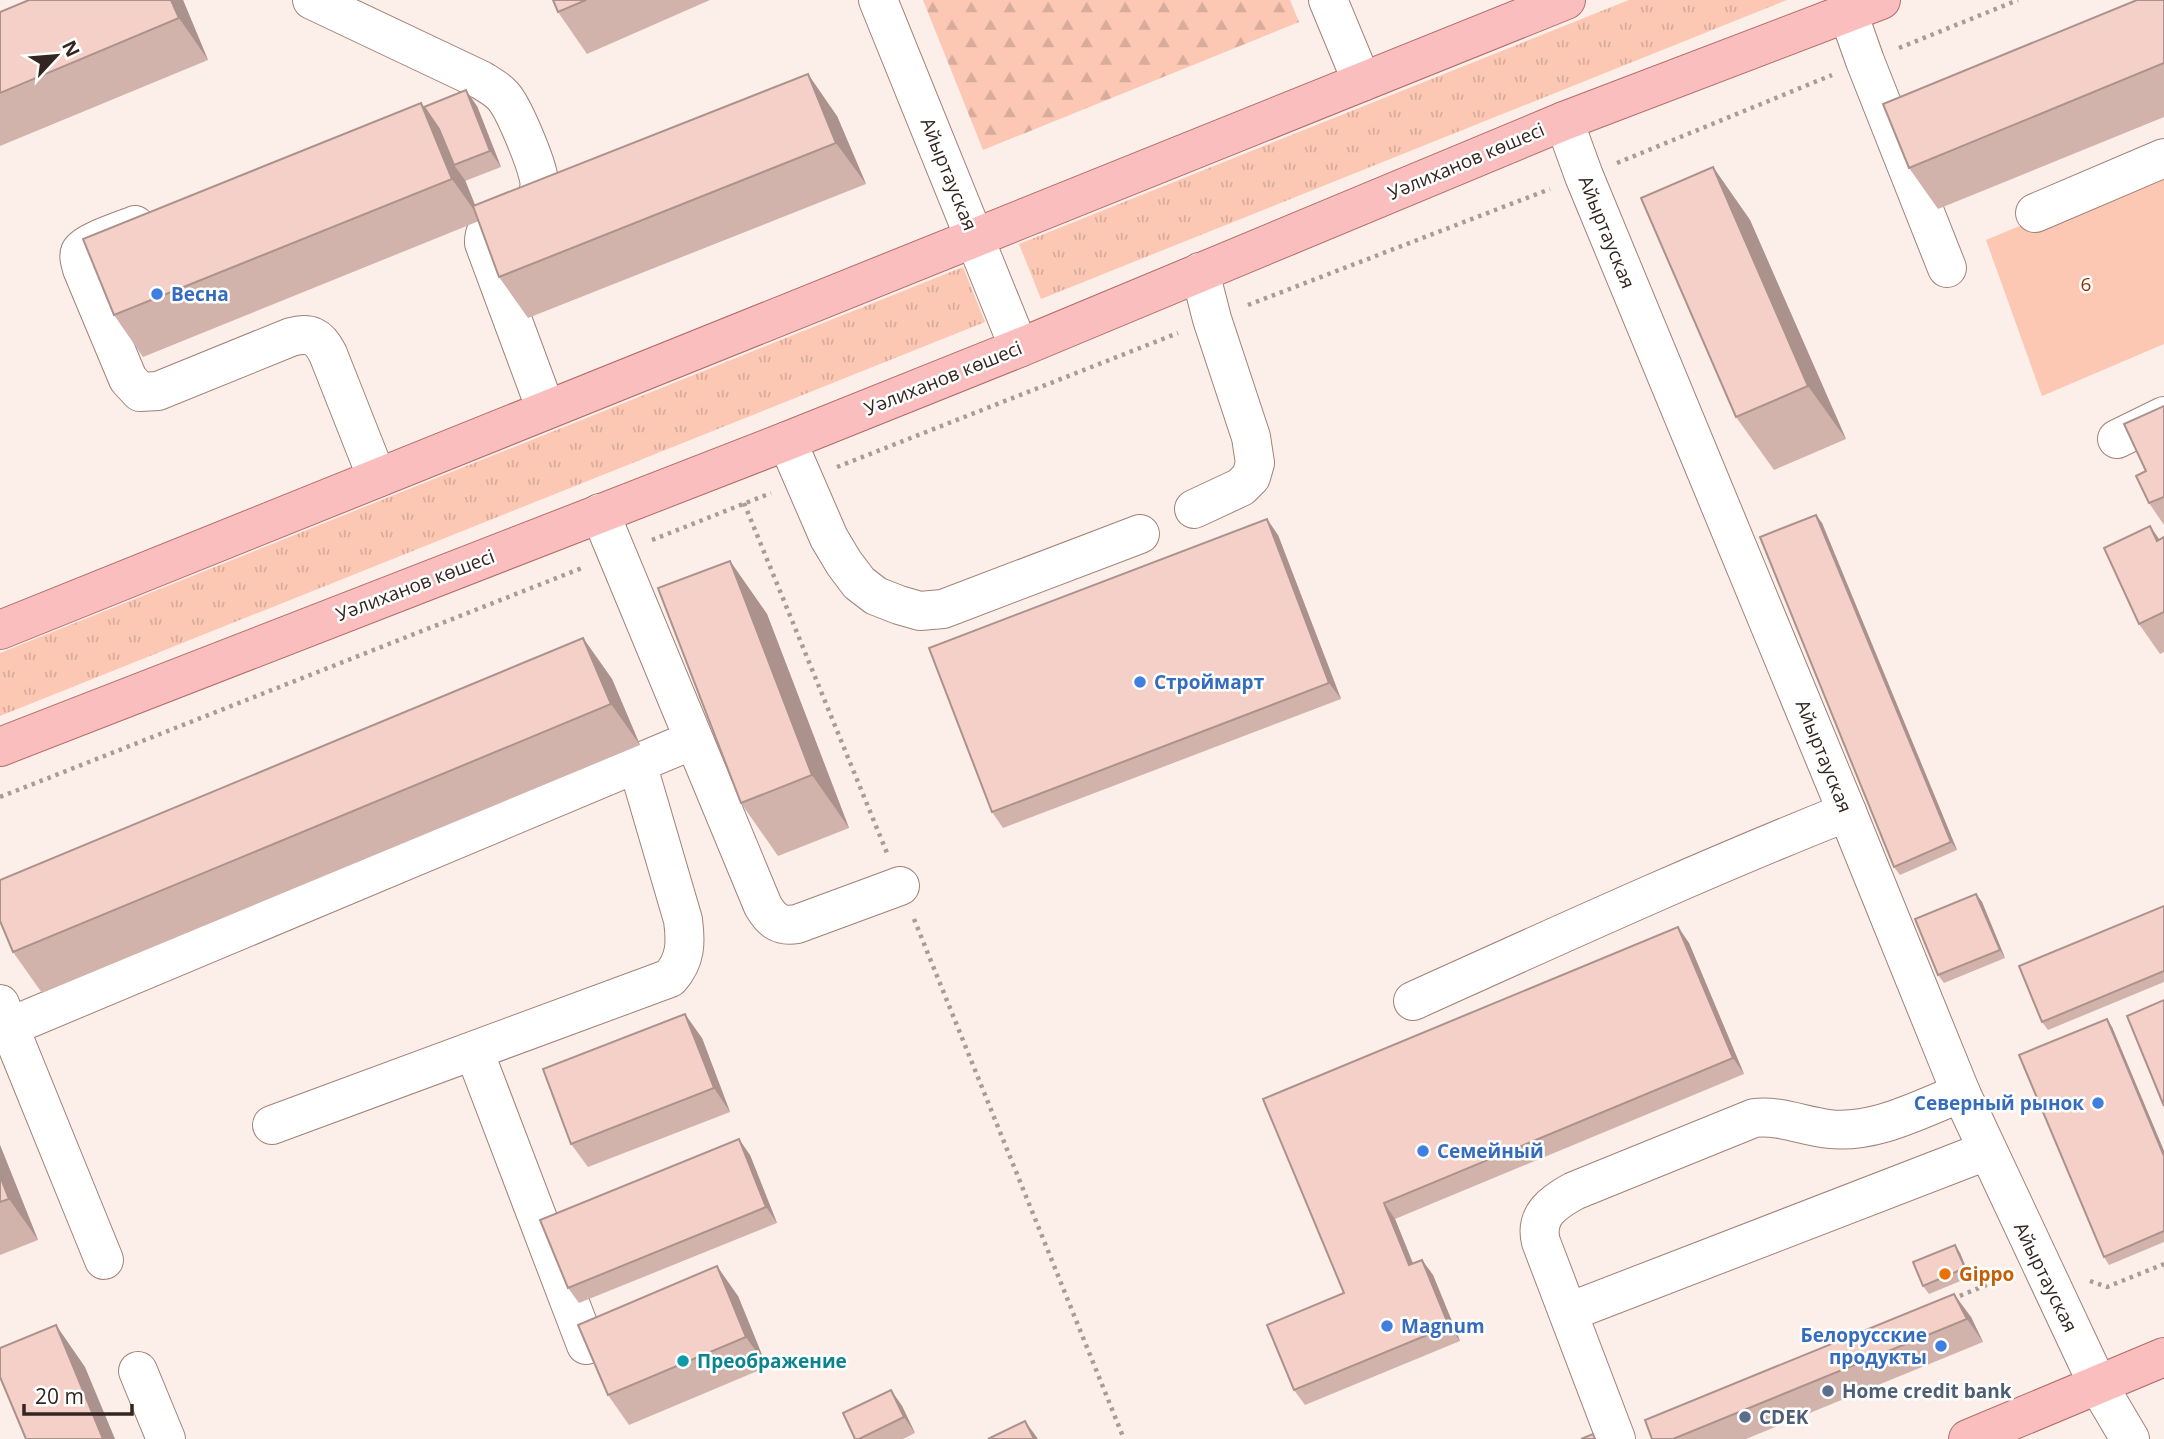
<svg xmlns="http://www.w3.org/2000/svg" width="2164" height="1439" font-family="'Open Sans',sans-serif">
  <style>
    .grass { fill: url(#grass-tufts) }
    .forest { fill: url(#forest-firs) }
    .park { fill: #fcc7b3 }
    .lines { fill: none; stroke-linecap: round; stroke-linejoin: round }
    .minor-casing { stroke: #a18276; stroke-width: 40 }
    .major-casing { stroke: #b26c6a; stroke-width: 40 }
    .path { stroke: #a99b96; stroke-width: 4.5; stroke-dasharray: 3.5 5; stroke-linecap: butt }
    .minor { stroke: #fff; stroke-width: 38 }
    .major { stroke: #fabebe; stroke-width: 38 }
    .wall { fill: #d2b3ac }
    .shaded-wall { fill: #ab928c }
    .building { fill: #f4d0c8; stroke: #ab928c; stroke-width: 2 }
    .shop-dot { fill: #3f7fe0; stroke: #fff; stroke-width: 2.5 }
    .food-dot { fill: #e8710a; stroke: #fff; stroke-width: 2.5 }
    .culture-dot { fill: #0f9aa8; stroke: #fff; stroke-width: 2.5 }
    .service-dot { fill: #5c6f8a; stroke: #fff; stroke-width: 2.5 }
    .labels { text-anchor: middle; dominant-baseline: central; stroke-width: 5; stroke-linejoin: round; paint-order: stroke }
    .street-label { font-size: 19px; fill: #332621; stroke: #fff }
    .park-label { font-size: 19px; fill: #8e3401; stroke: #fff }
    .shop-label { font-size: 19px; font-weight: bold; fill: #366cbe; stroke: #fff; text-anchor: start }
    .food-label { font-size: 19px; font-weight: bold; fill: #c56008; stroke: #fff; text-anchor: start }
    .culture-label { font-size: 19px; font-weight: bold; fill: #0d838f; stroke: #fff; text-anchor: start }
    .service-label { font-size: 19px; font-weight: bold; fill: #4e5e75; stroke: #fff; text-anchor: start }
  </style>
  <defs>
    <pattern id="grass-tufts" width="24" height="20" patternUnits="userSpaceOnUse" patternTransform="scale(1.75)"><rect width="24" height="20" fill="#fcc7b3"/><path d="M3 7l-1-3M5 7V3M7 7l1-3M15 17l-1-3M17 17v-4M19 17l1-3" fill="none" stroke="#d8ab9a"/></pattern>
    <pattern id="forest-firs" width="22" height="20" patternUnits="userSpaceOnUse" patternTransform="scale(1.75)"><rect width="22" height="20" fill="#fcc7b3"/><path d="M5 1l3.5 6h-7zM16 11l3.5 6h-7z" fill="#d8ab9a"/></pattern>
  </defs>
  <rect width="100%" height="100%" fill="#fceee9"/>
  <!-- grass -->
  <g class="grass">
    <path d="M1629,0h158l-746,299 -22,-55z"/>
    <path d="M963,267l22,55 -985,394v-63z"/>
  </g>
  <!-- forest -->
  <path class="forest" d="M923,0h367l9,22 -316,128z"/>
  <!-- park -->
  <path class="park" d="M2164,166v178l-122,52 -56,-156z"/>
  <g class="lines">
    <!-- minor casing -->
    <g class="minor-casing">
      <g id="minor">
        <path d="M312,0l169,80c8,5 16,9 22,16 11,12 31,62 35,79 2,6 2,14 -1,21 -11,23 -54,16 -53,47l62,167"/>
        <path d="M878,0l141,348"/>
        <path d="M1328,0l34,82"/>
        <path d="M1848,13l17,48 82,207"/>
        <path d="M1564,121l20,55 263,636 114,281 137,292 32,54"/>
        <path d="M2035,213l129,-55"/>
        <path d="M135,225c-11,5 -51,17 -55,27 -2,5 1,12 2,17l46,110 12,13 18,-1 133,-54c19,-5 28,-1 37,17l49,124"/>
        <path d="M2117,439l47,-23"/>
        <path d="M787,441l42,97 15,25 15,20 17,13 23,9 21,6 23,-2 197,-75"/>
        <path d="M1194,509l47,-22 10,-10 4,-14 -4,-26 -39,-118 -12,-47"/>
        <path d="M600,513l163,393c9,15 17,21 34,18l103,-38"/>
        <path d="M1413,1001c144,-65 288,-131 434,-189"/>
        <path d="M0,1004l104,256"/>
        <path d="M9,1027l684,-287"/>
        <path d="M474,1051l112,294"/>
        <path d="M272,1125l398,-147c16,-18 16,-36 13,-58l-46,-157"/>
        <path d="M1569,1312l417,-161"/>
        <path d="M138,1371l28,68"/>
        <path d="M1616,1439l-75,-197c-7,-27 13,-40 33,-51l180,-73c26,-3 49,8 75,11 46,5 91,-20 132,-36"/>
      </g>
    </g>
    <!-- major casing -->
    <g class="major-casing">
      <g id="major">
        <path d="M0,630l1566,-630"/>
        <path d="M0,747l787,-306 232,-93 545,-227 317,-121"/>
        <path d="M1968,1439l196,-82"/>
      </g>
    </g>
    <!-- path -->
    <g class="path">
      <path d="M1899,48l119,-48"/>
      <path d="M1617,163l215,-88"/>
      <path d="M1248,305l302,-116"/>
      <path d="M837,467l341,-134"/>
      <path d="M744,503l143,350"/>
      <path d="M652,540l119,-47"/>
      <path d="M0,797l582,-229"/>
      <path d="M914,919l210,520"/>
      <path d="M2090,1281l17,6 57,-23"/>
      <path d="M1952,1299l54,-22"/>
    </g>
    <!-- minor -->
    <use href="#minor" class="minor"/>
    <!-- major -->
    <use href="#major" class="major"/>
  </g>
  <!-- wall -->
  <g class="wall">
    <path d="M183,0l25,60 -208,86v-134z"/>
    <path d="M553,0h157l-123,54 -29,-42z"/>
    <path d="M2164,0v117l-226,92 -29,-41z"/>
    <path d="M477,106l24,61 -36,14v-1l10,25 362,-89 29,68 -338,134 -29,-41 -20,-56 -336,136 -29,-42 310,-208z"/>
    <path d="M1713,167l37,53 96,219 -72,31 -38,-53z"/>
    <path d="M2164,406v119l-15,-22 -3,-32z"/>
    <path d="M1816,515l6,8 135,327 -57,25 -6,-8z"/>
    <path d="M1278,535l63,164 -338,129 -11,-16z"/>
    <path d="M2164,537v115l-4,2 -21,-30 21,-85z"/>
    <path d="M730,561l37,53 82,214 -71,28 -37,-53z"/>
    <path d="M583,638l29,41 28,66 -598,248 -29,-41z"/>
    <path d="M1976,894l6,8 23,56 -61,25 -6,-8z"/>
    <path d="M2164,906v76l-116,48 -6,-8z"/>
    <path d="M1678,927l11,16 55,131 -349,145 18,44 9,-3 11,15 27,66 -155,64 -11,-15 50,-97 -81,-194z"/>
    <path d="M2112,1027l52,124v91l-55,23 -5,-8z"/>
    <path d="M702,1038l28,74 -142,55 -17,-23z"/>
    <path d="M0,1145l38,95 -38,15z"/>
    <path d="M750,1155l27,68 -198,80 -11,-15z"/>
    <path d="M1960,1253l10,24 -41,17 -6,-8z"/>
    <path d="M738,1296l29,71 -138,58 -21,-30z"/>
    <path d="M1971,1317l12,25 -237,97h-94z"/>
    <path d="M891,1390l11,16 13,27 -12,6h-48z"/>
  </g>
  <!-- shaded-wall -->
  <g class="shaded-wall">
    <path d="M171,0h12l25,60 -29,-42z"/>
    <path d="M808,74l29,42 29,68 -30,-41z"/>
    <path d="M466,90l11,16 24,61 -11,-16z"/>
    <path d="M421,103l29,41 4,21 11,15 16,40 -29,-41z"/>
    <path d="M1713,167l37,53 96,219 -38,-53z"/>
    <path d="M1816,515l6,8 135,327 -6,-8z"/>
    <path d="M1267,519l11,16 63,164 -12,-16z"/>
    <path d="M2150,526l14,20 -7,-5z"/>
    <path d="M730,561l37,53 82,214 -37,-53z"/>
    <path d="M583,638l29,41 28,66 -29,-41z"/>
    <path d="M1976,894l6,8 23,56 -5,-8z"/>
    <path d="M1678,927l11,16 55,131 -11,-16z"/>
    <path d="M685,1014l17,24 28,74 -16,-24z"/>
    <path d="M2107,1019l5,8 52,124v5z"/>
    <path d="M739,1139l11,16 27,68 -11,-16z"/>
    <path d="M0,1145l38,95 -29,-41 -9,-23z"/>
    <path d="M1384,1203l11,16 25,62 -11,-16z"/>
    <path d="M1955,1245l5,8 10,24 -5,-9z"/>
    <path d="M1422,1260l11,15 27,66 -11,-15z"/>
    <path d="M717,1266l21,30 29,71 -21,-30z"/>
    <path d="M1954,1294l17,23 12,25 -16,-23z"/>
    <path d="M56,1325l29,42 30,72h-12z"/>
    <path d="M891,1390l11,16 13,27 -11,-16z"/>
    <path d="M1025,1421l13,18h-4z"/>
  </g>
  <!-- building -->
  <g class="building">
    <path d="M29,0h142l8,18 -179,75v-81z"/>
    <path d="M553,0h33l-28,12z"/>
    <path d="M2137,0h27v63l-255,105 -26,-64z"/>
    <path d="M808,74l28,69 -337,134 -26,-71z"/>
    <path d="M466,90l24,61 -36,14 -15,-36 -15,-22z"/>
    <path d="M421,103l31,76 -338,136 -31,-76z"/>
    <path d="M1713,167l95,219 -72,31 -95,-219z"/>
    <path d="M2164,406v91l-15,6 -13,-27 10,-5 -22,-47z"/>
    <path d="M1816,515l135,327 -57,25 -134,-330z"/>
    <path d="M1267,519l62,164 -337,129 -63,-164z"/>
    <path d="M2150,526l7,15 7,-4v75l-25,12 -35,-76z"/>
    <path d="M730,561l82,214 -71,28 -83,-215z"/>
    <path d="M583,638l28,66 -598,248 -13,-31v-41z"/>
    <path d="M1976,894l24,56 -62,25 -23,-56z"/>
    <path d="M2164,906v65l-122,51 -23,-56z"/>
    <path d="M1678,927l55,131 -349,145 25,62 13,-5 27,66 -155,64 -27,-65 77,-32 -81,-194z"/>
    <path d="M2164,1000v106l-37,-90z"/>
    <path d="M685,1014l29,74 -143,56 -28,-75z"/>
    <path d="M2107,1019l57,137v75l-60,26 -85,-202z"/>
    <path d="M739,1139l27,68 -198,81 -28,-68z"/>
    <path d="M0,1176l9,23 -9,3z"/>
    <path d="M1955,1245l10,23 -42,18 -10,-24z"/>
    <path d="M717,1266l29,71 -138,58 -30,-70z"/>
    <path d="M1954,1294l13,25 -294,120h-21l-7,-19z"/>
    <path d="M56,1325l47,114h-77l-26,-62v-29z"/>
    <path d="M891,1390l13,27 -45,22h-4l-12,-26z"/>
    <path d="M1025,1421l9,18h-46z"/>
    <path d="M1593,1434l2,5h-14z"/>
  </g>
  <!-- markers -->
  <g class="shop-dot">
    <circle cx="157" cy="294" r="7"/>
    <circle cx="1140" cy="682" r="7"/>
    <circle cx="2098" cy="1103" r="7"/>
    <circle cx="1423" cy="1151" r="7"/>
    <circle cx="1387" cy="1326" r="7"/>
    <circle cx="1941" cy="1346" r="7"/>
  </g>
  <circle class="food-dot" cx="1945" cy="1274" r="7"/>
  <circle class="culture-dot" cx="683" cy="1361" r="7"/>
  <g class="service-dot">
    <circle cx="1828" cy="1391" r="7"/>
    <circle cx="1745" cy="1417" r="7"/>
  </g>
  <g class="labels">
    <!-- street labels -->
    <g class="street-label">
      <text transform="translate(1466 161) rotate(-23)">Уәлиханов көшесі</text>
      <text transform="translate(949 174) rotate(68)">Айыртауская</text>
      <text transform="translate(1607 232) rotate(68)">Айыртауская</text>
      <text transform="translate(943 378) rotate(-22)">Уәлиханов көшесі</text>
      <text transform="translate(415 585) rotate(-21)">Уәлиханов көшесі</text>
      <text transform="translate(1824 756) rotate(68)">Айыртауская</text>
      <text transform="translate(2046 1277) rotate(64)">Айыртауская</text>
    </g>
    <!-- park labels -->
    <g class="park-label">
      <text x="2086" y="284">6</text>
    </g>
    <!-- shop labels -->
    <g class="shop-label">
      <text x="171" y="294">Весна</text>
      <text x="1154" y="682">Строймарт</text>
      <text x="2084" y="1103" text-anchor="end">Северный рынок</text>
      <text x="1437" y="1151">Семейный</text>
      <text x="1401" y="1326">Magnum</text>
      <text x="1927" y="1335" text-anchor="end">Белорусские<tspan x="1927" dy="22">продукты</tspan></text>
    </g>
    <!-- food labels -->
    <g class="food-label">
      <text x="1959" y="1274">Gippo</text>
    </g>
    <!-- culture labels -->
    <g class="culture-label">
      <text x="697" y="1361">Преображение</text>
    </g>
    <!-- service labels -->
    <g class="service-label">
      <text x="1842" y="1391">Home credit bank</text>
      <text x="1759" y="1417">CDEK</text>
    </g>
  </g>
  <!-- north arrow -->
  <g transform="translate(56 56) rotate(64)" stroke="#ffffff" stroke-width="5" paint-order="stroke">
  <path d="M0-5L12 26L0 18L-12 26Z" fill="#332621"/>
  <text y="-10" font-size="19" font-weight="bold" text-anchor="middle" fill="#332621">N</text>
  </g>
  <!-- scale -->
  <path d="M24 1404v10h108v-10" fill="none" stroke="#332621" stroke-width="3.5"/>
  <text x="35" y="1404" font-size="21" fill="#332621" stroke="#ffffff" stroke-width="5" paint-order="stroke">20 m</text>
</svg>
